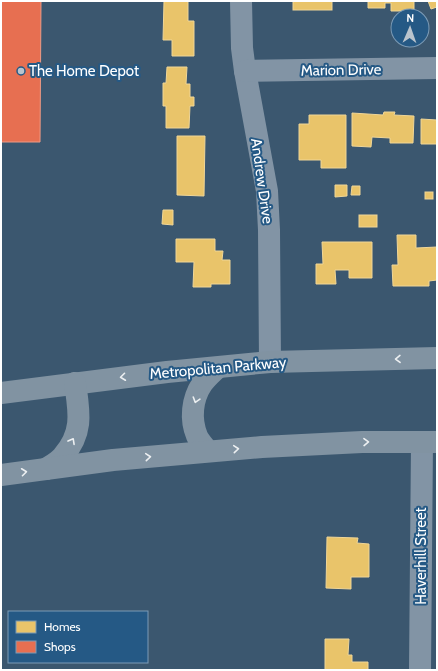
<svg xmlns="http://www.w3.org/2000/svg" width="438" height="671" font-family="Cabin,sans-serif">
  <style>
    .homes { fill: #e9c46a; stroke: #f0d697 }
    .shops { fill: #e76f51; stroke: #ee9a85 }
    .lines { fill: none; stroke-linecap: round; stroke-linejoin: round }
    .street { stroke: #8294a5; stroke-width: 22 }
    .primary { stroke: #8193a2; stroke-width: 22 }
    .oneway { stroke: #eceff1 }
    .poi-dot { fill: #bac4cd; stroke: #255985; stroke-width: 1.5 }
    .labels { text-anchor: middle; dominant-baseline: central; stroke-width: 4; stroke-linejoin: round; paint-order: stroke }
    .street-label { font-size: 15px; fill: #fff; stroke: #255985 }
    .poi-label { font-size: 15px; fill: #fff; stroke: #255985; text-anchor: start }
  </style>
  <rect width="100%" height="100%" fill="#3b576f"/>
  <!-- homes -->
  <g class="homes">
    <path d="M164,1h24v20h6v35h-22v-16h-9z"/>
    <rect x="293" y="1" width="39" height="9"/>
    <path d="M368,1h46v10h-23v-8h-6v5h-17z"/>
    <path d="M428,1h9v6l-6,2z"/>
    <path d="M167,67h20l-1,17h4v13h4v9h-4l-1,22h-23v-22h-3v-23h3z"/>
    <path d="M384,112h11l-1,3 20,1 -1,27h-23v-5l-18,-1 -1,10 -19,-1v-33l31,2z"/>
    <path d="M437,113v31h-16v-25l16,1z"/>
    <path d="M309,115h37v53h-25v-8h-22v-36h10z"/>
    <path d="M177,136h28l-1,60 -27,-1z"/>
    <path d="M335,185h12v11l-12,1z"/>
    <path d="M352,186h8v9h-9z"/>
    <rect x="425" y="192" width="8" height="7"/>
    <path d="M163,210h10v15l-11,-1z"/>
    <rect x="359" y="215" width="18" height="12"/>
    <path d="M397,235h19v13l21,-1v33l-8,1v5h-36l-1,-21h6z"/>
    <path d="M176,239h39v12h8l-1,9h8v24h-19v3h-18l1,-25h-18z"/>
    <path d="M322,242h50v36h-23v-8h-14l1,14h-20v-20h7z"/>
    <path d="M327,537l31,1 -1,5 12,1v33h-18v12l-25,-1z"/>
    <path d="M325,639h24l-1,16h4v7h16v8h-43z"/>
  </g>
  <!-- shops -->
  <path class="shops" d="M1,1h40l-1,141h-39z"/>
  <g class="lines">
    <!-- street -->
    <g class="street">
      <path d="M241,1l1,47 3,23 22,120 2,39 1,132"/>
      <path d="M245,71l192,-3"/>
      <path d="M420,670l2,-228"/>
    </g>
    <!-- primary -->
    <g class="primary">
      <path d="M1,393l166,-21 103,-10 167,-4"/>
      <path d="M208,451c-4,-5 -9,-10 -11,-15 -7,-17 -5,-37 5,-52 4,-6 10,-11 15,-16"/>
      <path d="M46,469c6,-4 13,-8 17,-13 21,-24 16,-45 12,-73"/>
      <path d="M1,475l112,-15 149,-13 100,-5h75"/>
    </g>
  </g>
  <!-- one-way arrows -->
  <defs><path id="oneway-chevron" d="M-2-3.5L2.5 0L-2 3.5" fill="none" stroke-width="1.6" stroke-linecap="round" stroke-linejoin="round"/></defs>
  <g class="oneway">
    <use href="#oneway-chevron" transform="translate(398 359) rotate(179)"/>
    <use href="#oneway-chevron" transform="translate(123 377) rotate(173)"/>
    <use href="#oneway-chevron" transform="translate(196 400) rotate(107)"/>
    <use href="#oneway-chevron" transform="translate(72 441) rotate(-61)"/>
    <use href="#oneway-chevron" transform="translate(366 442) rotate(-1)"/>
    <use href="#oneway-chevron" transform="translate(236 449) rotate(-5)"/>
    <use href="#oneway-chevron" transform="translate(148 457) rotate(-5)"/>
    <use href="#oneway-chevron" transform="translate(24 472) rotate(-7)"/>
  </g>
  <!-- markers -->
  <circle class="poi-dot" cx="21" cy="71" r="4"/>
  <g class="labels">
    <!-- street labels -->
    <g class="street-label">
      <text transform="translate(341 70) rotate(-1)">Marion Drive</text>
      <text transform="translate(262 181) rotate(82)">Andrew Drive</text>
      <text transform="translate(218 368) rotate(-5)">Metropolitan Parkway</text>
      <text transform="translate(421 556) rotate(-90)">Haverhill Street</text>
    </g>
    <!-- poi labels -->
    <g class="poi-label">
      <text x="29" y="71">The Home Depot</text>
    </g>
  </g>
  <!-- border -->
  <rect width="438" height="671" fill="none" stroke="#ffffff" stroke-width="4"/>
  <!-- legend -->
  <rect x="8" y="611" width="140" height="52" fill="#255985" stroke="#7c9bb6"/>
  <rect x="16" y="621" width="20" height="12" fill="#e9c46a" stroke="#7c9bb6"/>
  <text x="44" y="631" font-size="12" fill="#ffffff">Homes</text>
  <rect x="16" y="641" width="20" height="12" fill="#e76f51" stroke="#7c9bb6"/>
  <text x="44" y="651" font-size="12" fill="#ffffff">Shops</text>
  <!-- north arrow -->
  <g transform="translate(410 28) rotate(2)"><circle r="19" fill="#255985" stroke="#7c9bb6"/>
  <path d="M0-3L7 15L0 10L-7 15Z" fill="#bac4cd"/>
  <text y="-6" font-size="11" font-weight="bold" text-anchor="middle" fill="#ffffff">N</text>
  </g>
</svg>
